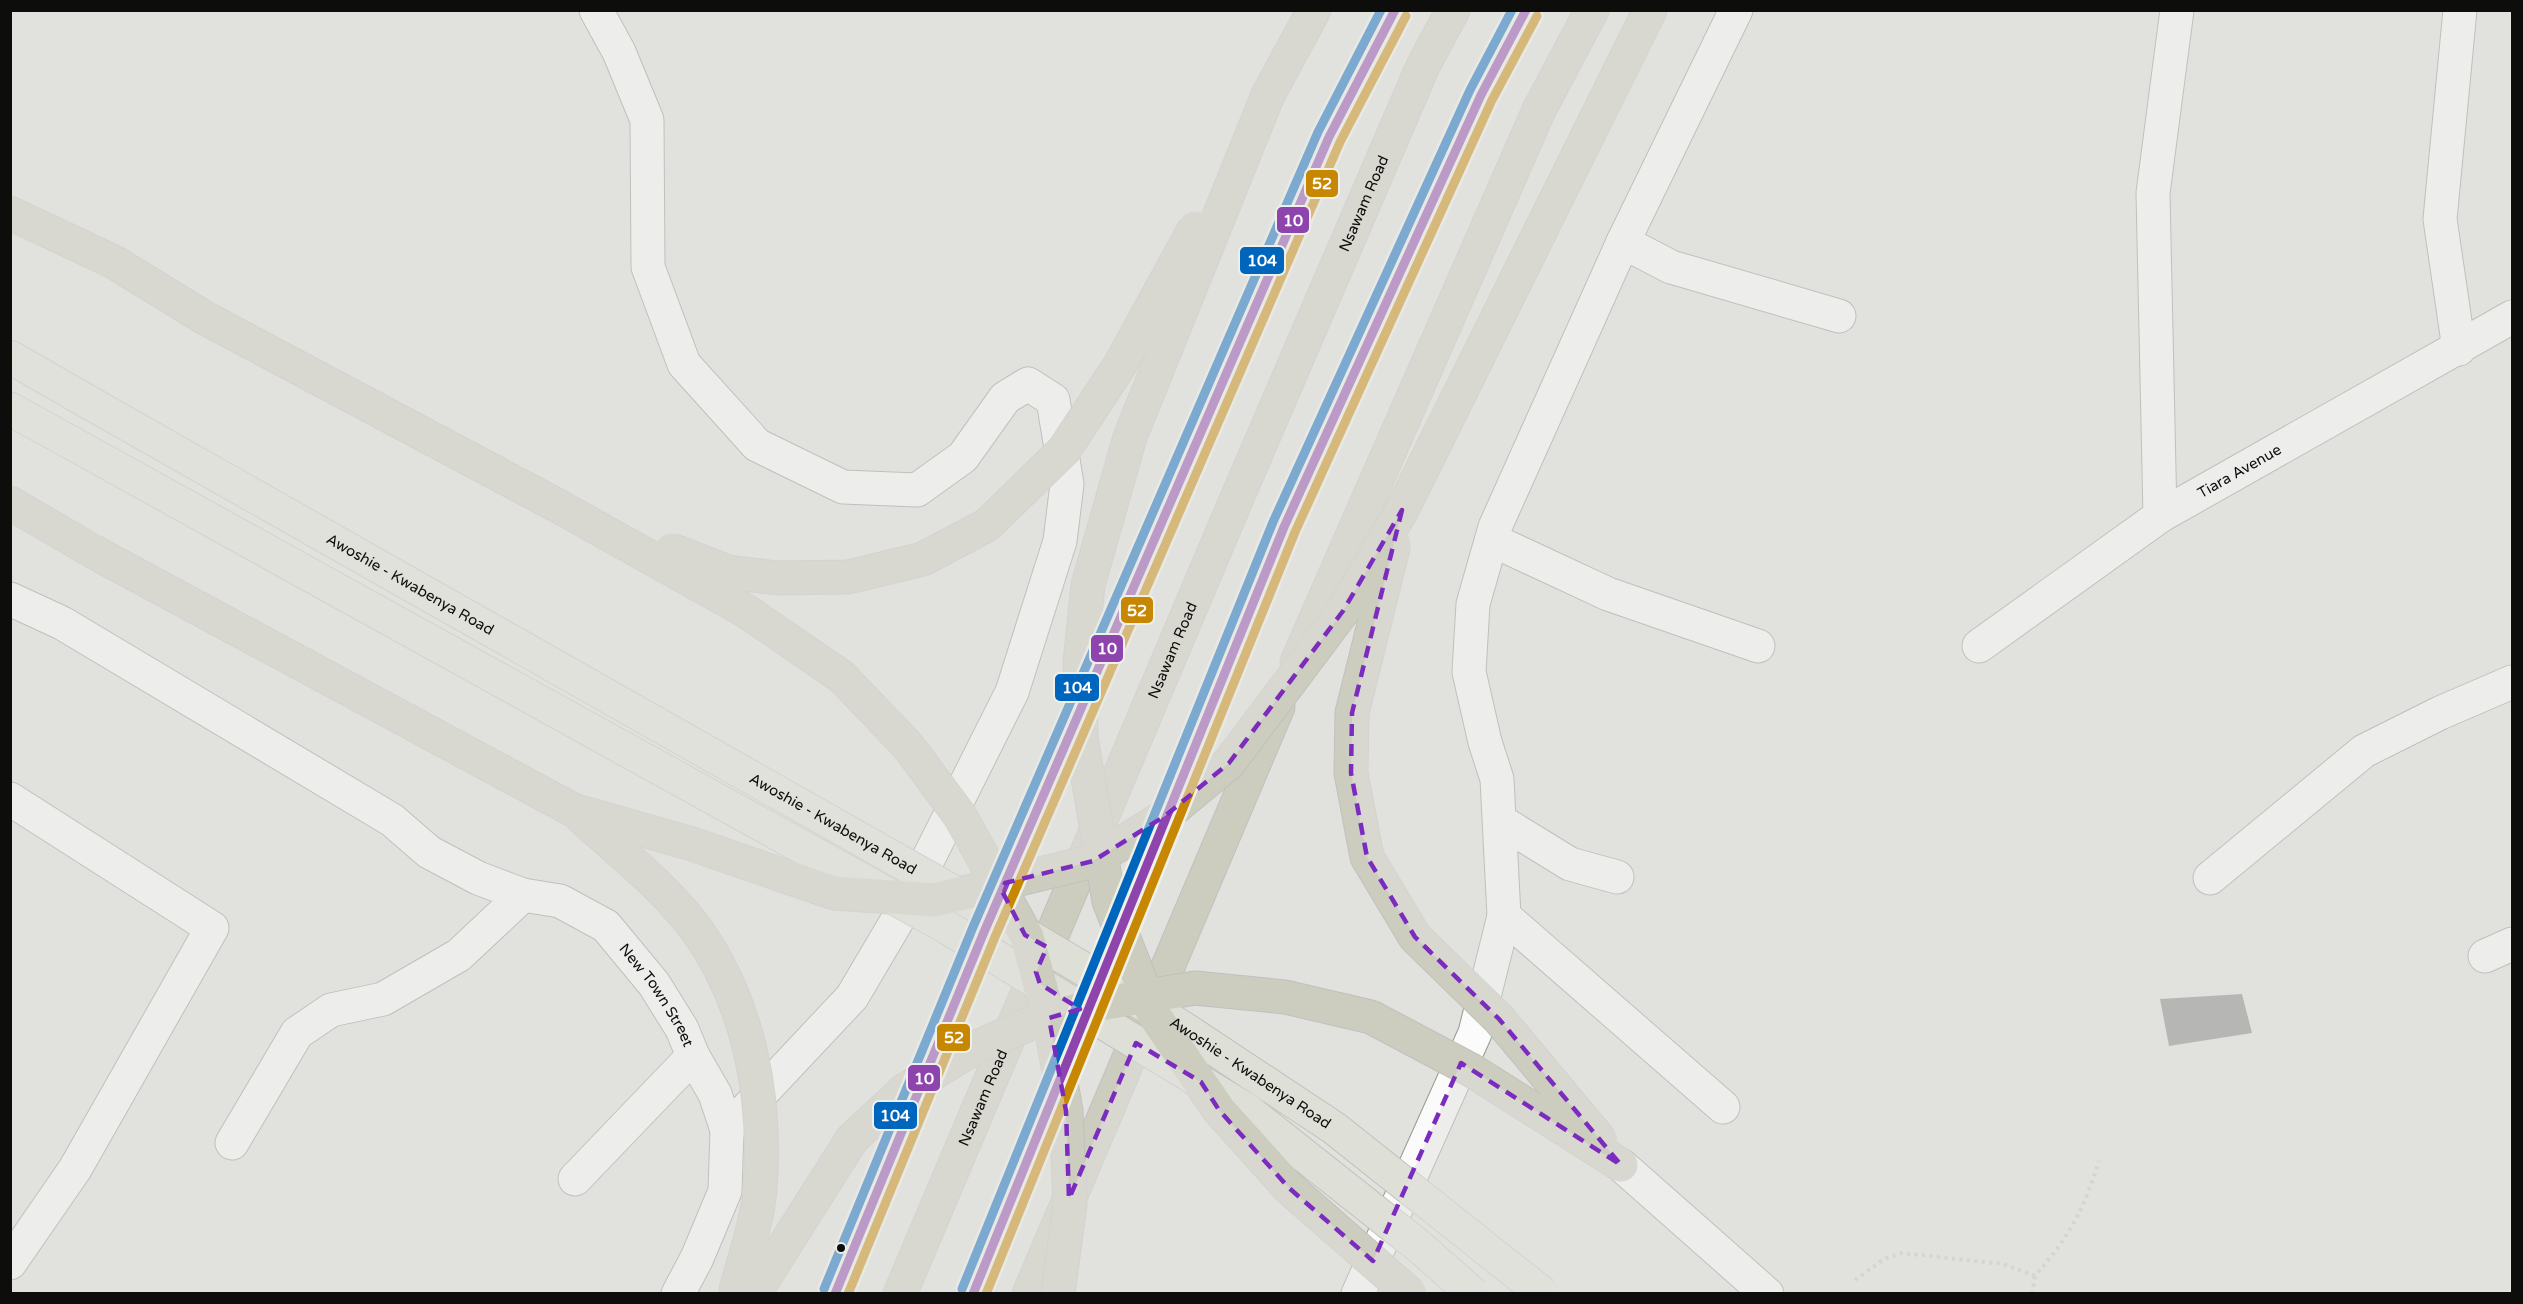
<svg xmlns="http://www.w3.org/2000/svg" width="2523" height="1304" font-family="'Varela Round',sans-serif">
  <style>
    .building { fill: #828380 }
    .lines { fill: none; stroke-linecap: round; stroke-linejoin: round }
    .minor-casing { stroke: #969693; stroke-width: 35 }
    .major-casing { stroke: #c0c0be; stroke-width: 35 }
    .highway-casing { stroke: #c0c0be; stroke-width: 35 }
    .path { stroke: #c3c3c2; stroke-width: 4; stroke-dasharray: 3 4.5; stroke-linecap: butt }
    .minor { stroke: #fafbfa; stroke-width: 33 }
    .major { stroke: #dedfd6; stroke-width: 33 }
    .highway { stroke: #cccdbf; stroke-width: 33 }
    .major-bridge-casing { stroke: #c0c0be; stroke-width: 35; stroke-linecap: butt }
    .highway-bridge-casing { stroke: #c0c0be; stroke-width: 35; stroke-linecap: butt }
    .major-bridge { stroke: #dedfd6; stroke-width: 33 }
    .highway-bridge { stroke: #cccdbf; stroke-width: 33 }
    .bus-1-casing { stroke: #eff0ea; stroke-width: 14 }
    .bus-2-casing { stroke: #eff0ea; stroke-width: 14 }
    .bus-3-casing { stroke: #eff0ea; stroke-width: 14 }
    .bus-1 { stroke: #8e44ad; stroke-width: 9 }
    .bus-2 { stroke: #c88702; stroke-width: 9 }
    .bus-3 { stroke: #0065bd; stroke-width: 9 }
    .marked { fill: none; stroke: #7b2cbf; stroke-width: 4.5; stroke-dasharray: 12 8; stroke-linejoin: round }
    .bus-dot { fill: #0d0d0c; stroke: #eff0ea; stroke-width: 2 }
    .labels { text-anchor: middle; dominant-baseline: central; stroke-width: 6; stroke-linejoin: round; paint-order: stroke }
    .street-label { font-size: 15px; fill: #0d0d0c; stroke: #eff0ea }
    .line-badge { stroke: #eff0ea; stroke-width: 2 }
    .badge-label { font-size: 16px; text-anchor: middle; font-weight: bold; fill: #fff }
  </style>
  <rect width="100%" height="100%" fill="#e1e2de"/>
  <!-- building -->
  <path class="building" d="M2242,994l10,39 -83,13 -9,-47z"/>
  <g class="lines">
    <!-- minor casing -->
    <g class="minor-casing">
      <g id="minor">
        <path d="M596,10l23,42 28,68 1,147 36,97 73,81 86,42 74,3 46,-33 42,-59 23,-14 25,16 14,84 -7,57 -48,151 -114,227 -46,78 -125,133"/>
        <path d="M1623,242l48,25 168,49"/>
        <path d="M2459,349l-19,-130 20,-209"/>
        <path d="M2160,516l-7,-323 24,-183"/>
        <path d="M1492,540l116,54 150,52"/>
        <path id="s1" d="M10,599l52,24 330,197 37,32 49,26 45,17 37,6 46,25 48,58 28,45 11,27 22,38 12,36 -2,61 -28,67 -19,36"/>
        <path id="s2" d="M1979,646l181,-130 352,-199"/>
        <path d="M10,799l202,129 -137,241 -65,94"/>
        <path d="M1500,821l70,43 47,13"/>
        <path d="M2210,878l154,-127 76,-38 72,-31"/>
        <path d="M1504,916l219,191"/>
        <path d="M2485,956l27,-12"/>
        <path d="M232,1143l65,-110 34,-23 52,-11 76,-44 64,-60"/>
        <path d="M1621,1165l146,129"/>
        <path d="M575,1179l118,-123"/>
        <path d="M1358,1294l117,-261 29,-117 -7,-137 -12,-37 -16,-70 4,-68 22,-77 128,-285 113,-232"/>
      </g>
    </g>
    <!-- major casing -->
    <g class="major-casing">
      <g id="major">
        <path d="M10,357l80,46"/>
        <path d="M10,409l58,32"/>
      </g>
    </g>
    <!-- highway casing -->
    <g class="highway-casing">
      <g id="highway">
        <path d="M1268,95l46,-85"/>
        <path d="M10,213l104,49 91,56 355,189"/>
        <path d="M10,503l84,49 479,258"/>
        <path d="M1402,510l248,-500"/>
        <path d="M1297,662l242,-552 53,-100"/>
        <path d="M835,1294l149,-362 345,-795 66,-127"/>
        <path id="s3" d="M900,1294l337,-796 186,-432 30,-56"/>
        <path d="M973,1294l311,-767 197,-432 45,-85"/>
        <path d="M1029,1294l249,-587"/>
      </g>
    </g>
    <!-- path -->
    <g class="path">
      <path d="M1855,1280l29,-21 18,-6 101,11 32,12c36,-42 47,-63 64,-115"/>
      <path d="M2032,1294l3,-18"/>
    </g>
    <!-- minor -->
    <use href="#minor" class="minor"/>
    <!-- major -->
    <use href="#major" class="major"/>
    <!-- highway -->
    <use href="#highway" class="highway"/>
    <!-- major-bridge casing -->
    <g class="major-bridge-casing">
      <g id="major-bridge">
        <path id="s4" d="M90,403l860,487 230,136 154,102 209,166"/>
        <path d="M68,441l875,484 304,185 174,138 52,46"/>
      </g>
    </g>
    <!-- highway-bridge casing -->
    <g class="highway-bridge-casing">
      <g id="highway-bridge">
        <path d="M1268,95l-138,342 -42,148 -8,77 1,75 28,164 45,114 65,95 70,78 121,106"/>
        <path d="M560,507l186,104 96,66 66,69 52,70 67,121 23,84 16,90 4,93 -12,90"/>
        <path d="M1394,544l-42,169 -1,60 16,84 48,80 84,82 102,122"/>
        <path d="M672,550l56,22 49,6 71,-1 75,-18 64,-34 77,-75 56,-85 75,-137"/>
        <path d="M573,810l119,34 142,49 101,7 158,-39 72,-45 64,-53 114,-152 59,-101"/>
        <path d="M579,815c39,36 85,71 117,114 53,74 71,168 64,259 -2,33 -17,73 -25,106"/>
        <path d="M754,1294l98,-155 53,-49 68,-41 58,-26 69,-19 95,-16 90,9 86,20 100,53 150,95"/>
      </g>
    </g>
    <!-- major-bridge -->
    <use href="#major-bridge" class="major-bridge"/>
    <!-- highway-bridge -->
    <use href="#highway-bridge" class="highway-bridge"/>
    <!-- bus-1 casing -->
    <g class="bus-1-casing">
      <g id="bus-1">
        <path d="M835,1294l149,-362 345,-795 66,-127"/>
        <path d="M973,1294l311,-767 197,-432 45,-85"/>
      </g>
    </g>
    <!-- bus-2 casing -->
    <g class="bus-2-casing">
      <g id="bus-2">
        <path d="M848,1294l147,-357 345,-795 66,-126"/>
        <path d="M986,1294l309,-762 197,-432 45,-84"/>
      </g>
    </g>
    <!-- bus-3 casing -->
    <g class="bus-3-casing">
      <g id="bus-3">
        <path d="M824,1289l149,-362 345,-795 63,-122"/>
        <path d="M962,1289l311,-767 197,-432 42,-80"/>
      </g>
    </g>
    <!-- bus-1 -->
    <use href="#bus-1" class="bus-1"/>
    <!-- bus-2 -->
    <use href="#bus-2" class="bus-2"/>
    <!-- bus-3 -->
    <use href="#bus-3" class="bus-3"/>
  </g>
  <!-- marked area -->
  <path d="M0 0H2523V1304H0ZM1402,510l-50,203 -1,60 16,84 48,80 84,82 122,146 -160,-102 -88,198 -84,-73 -70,-78 -18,-28 -65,-39 -67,156 -3,-88 -17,-93 31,-9 -40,-25 -4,-12 11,-25 -22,-12 -23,-44 3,-8 88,-22 72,-45 64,-53 114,-152z" fill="#e1e2de" fill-opacity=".55" fill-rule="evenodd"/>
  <path class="marked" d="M1402,510l-50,203 -1,60 16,84 48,80 84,82 122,146 -160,-102 -88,198 -84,-73 -70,-78 -18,-28 -65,-39 -67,156 -3,-88 -17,-93 31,-9 -40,-25 -4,-12 11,-25 -22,-12 -23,-44 3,-8 88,-22 72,-45 64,-53 114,-152z"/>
  <!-- markers -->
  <circle class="bus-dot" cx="841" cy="1248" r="5"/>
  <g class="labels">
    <!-- street labels -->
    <g class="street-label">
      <text stroke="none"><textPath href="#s3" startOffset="1185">Nsawam Road</textPath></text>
      <text stroke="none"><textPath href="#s2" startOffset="314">Tiara Avenue</textPath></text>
      <text stroke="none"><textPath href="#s4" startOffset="368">Awoshie - Kwabenya Road</textPath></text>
      <text stroke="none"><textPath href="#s3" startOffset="699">Nsawam Road</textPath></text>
      <text stroke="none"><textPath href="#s4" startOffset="854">Awoshie - Kwabenya Road</textPath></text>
      <text stroke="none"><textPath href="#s1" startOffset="770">New Town Street</textPath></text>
      <text stroke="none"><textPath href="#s4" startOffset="1340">Awoshie - Kwabenya Road</textPath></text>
      <text stroke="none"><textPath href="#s3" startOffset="213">Nsawam Road</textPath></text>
    </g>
  </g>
  <g class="line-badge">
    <rect x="1305" y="169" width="34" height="29" rx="6" fill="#c88702"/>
    <rect x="1276" y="206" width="34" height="28" rx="6" fill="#8e44ad"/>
    <rect x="1239" y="246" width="46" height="29" rx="6" fill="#0065bd"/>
    <rect x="1120" y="596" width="34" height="28" rx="6" fill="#c88702"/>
    <rect x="1090" y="634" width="34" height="29" rx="6" fill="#8e44ad"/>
    <rect x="1054" y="673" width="46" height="29" rx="6" fill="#0065bd"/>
    <rect x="936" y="1023" width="35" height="29" rx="6" fill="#c88702"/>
    <rect x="907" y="1064" width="34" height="28" rx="6" fill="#8e44ad"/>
    <rect x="873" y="1101" width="45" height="29" rx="6" fill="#0065bd"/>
  </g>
  <g class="badge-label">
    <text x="1322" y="189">52</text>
    <text x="1293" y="226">10</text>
    <text x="1262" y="266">104</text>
    <text x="1137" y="616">52</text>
    <text x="1107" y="654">10</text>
    <text x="1077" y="693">104</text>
    <text x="954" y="1043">52</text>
    <text x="924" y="1084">10</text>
    <text x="895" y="1121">104</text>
  </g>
  <!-- border -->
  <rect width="2523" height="1304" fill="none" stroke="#0d0d0c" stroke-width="24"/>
</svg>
